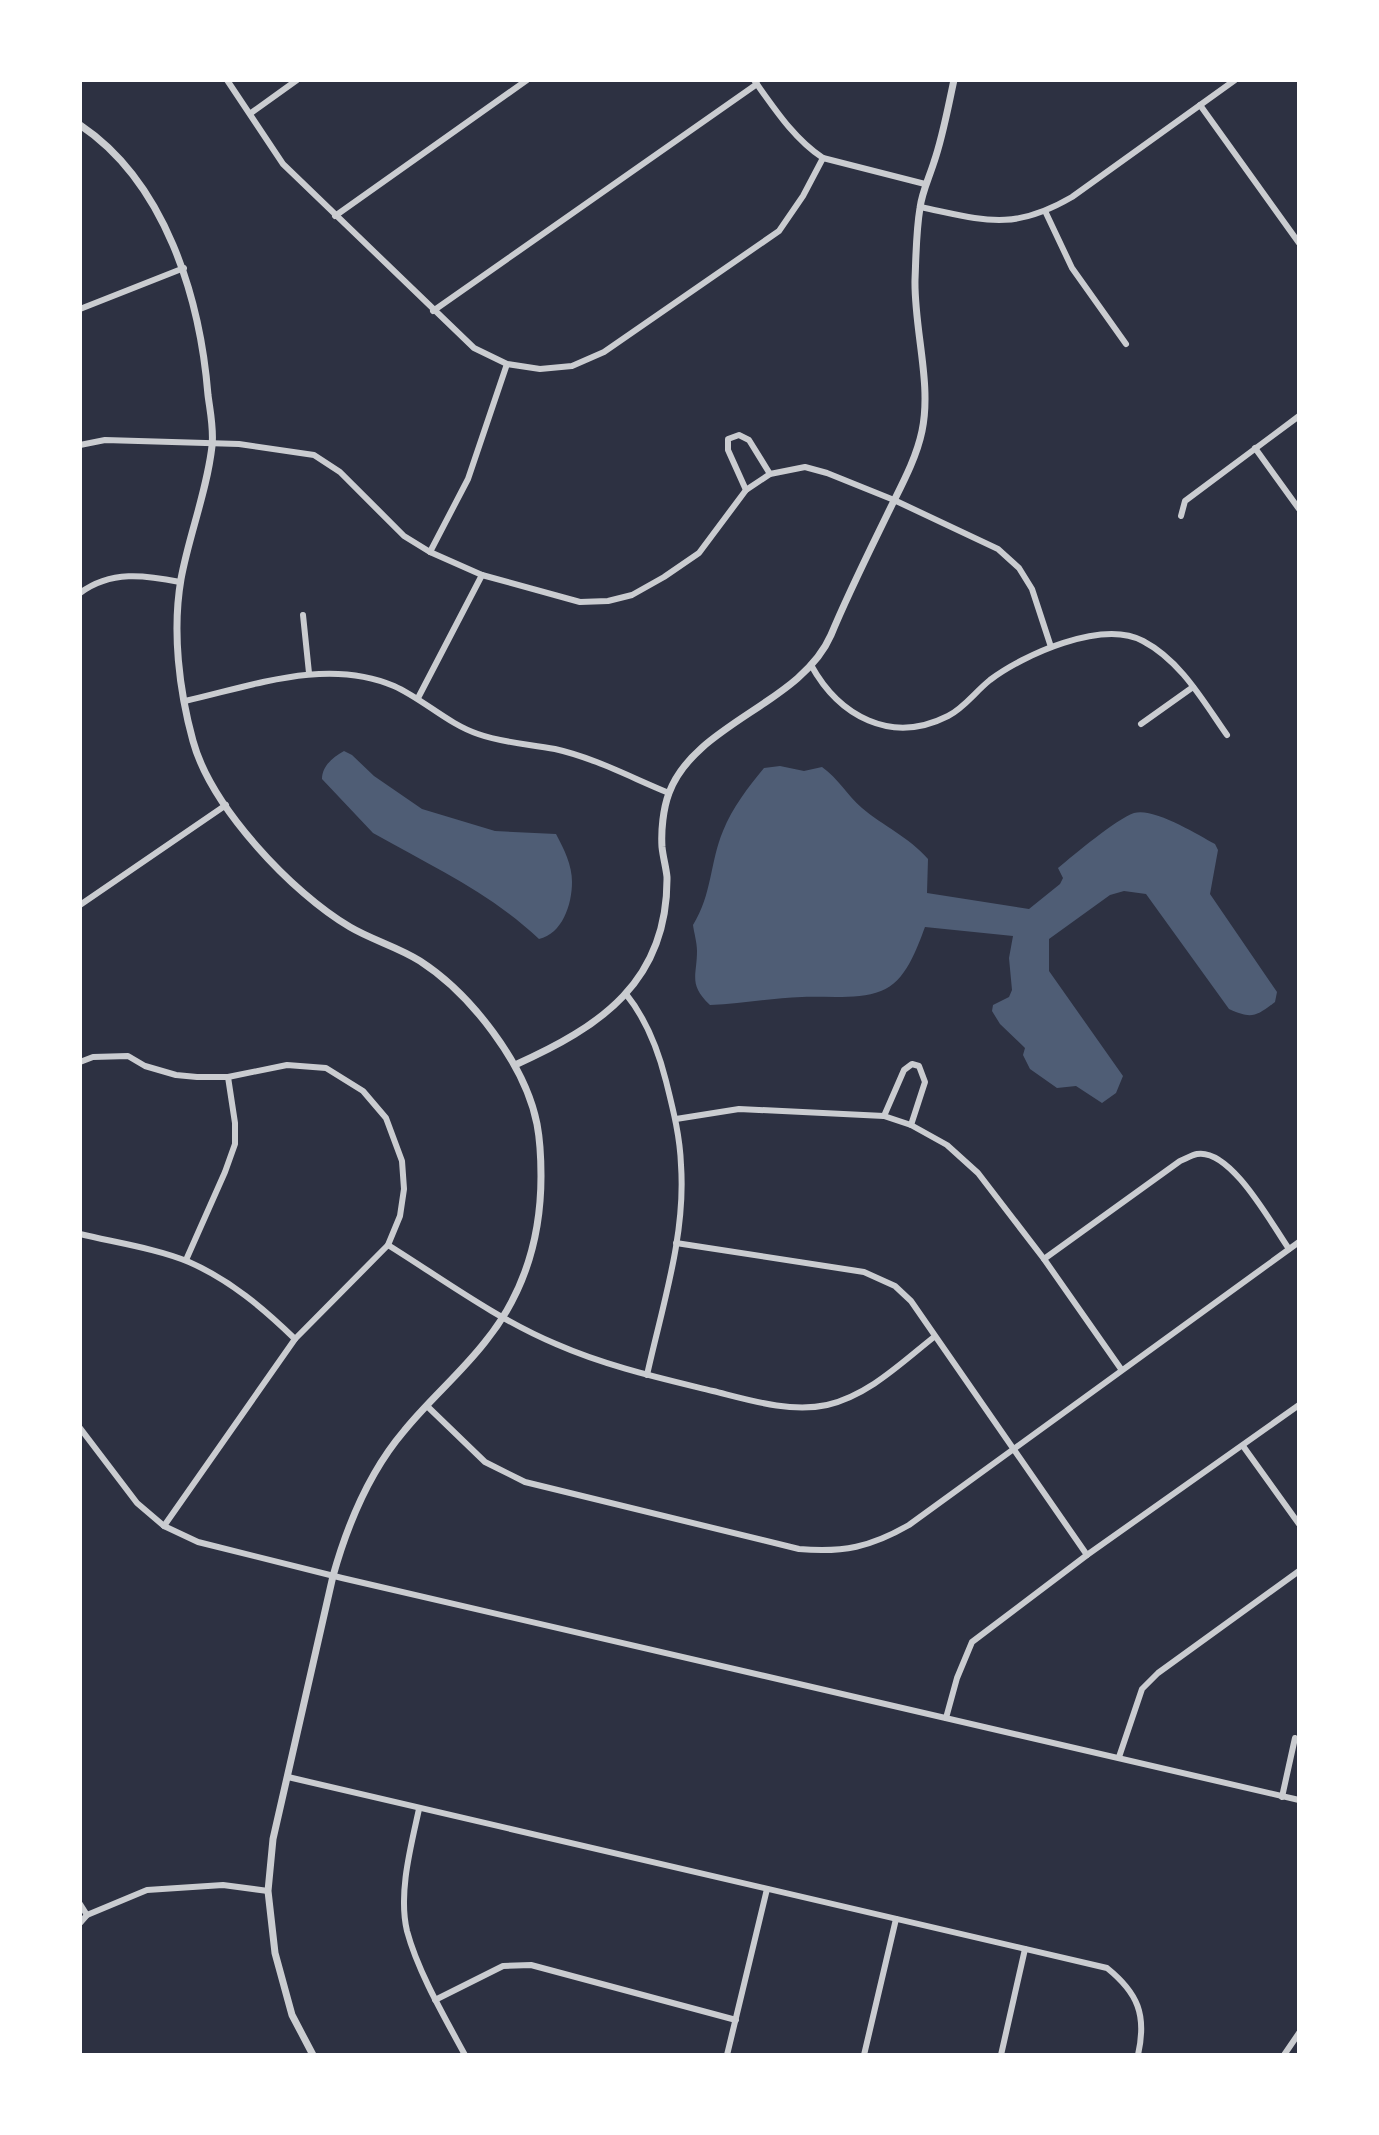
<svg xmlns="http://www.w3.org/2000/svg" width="1379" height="2135" font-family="'Public Sans',sans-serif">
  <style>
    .water { fill: #4f5d75 }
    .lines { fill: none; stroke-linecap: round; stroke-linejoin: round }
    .minor { stroke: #caccd0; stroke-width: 6 }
    .tertiary { stroke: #caccd0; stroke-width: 7 }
  </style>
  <rect width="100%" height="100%" fill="#2d3142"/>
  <!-- water -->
  <g class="water">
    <path d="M344,751l8,4 22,21 48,33 73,22 61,3c8,15 16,31 16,48 0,23 -10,52 -33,57 -50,-47 -106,-72 -166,-106l-51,-54c0,-13 11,-22 22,-28z"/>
    <path d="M780,766l24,5 18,-4c16,11 25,28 40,41 21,18 47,29 66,51l-1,34 102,16 31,-25 3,-6 -5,-10c17,-14 57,-48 76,-55 19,-6 63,21 81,31l3,6 -8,44 67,98 -2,10c-19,15 -24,17 -46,7l-83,-115 -22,-3 -14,4 -61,44v32l74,105 -7,17 -14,10 -26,-17 -19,2 -27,-19 -7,-14 2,-7 -25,-24 -8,-13 1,-6 16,-8 3,-7 -3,-32 4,-22 -88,-9c-8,21 -19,55 -44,64 -23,9 -54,5 -79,6 -31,1 -61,7 -92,8 -22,-21 -13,-29 -13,-54 0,-9 -3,-18 -4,-26 19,-30 17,-63 30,-94 9,-23 26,-45 41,-63z"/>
  </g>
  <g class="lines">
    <!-- minor -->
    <g class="minor">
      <path d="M227,80l56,84 191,184 33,16 33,5 32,-3 32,-14 175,-121 24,-35 20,-38"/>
      <path d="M754,80c20,28 40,59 69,78l102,26"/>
      <path d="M1200,105l99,138"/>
      <path d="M251,113l46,-33"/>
      <path d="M920,207c64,13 92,25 152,-10l163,-117"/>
      <path d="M1046,213l26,55 54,76"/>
      <path d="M335,216l192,-136"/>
      <path d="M80,309l104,-41"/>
      <path d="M433,311l324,-227"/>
      <path d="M80,445l25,-5 134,4 75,11 26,17 64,64 26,16 52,23 98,27 28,-1 24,-6 32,-18 35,-24 47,-63 24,-16 35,-7 22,6 67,27 104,49 21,19 13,21 19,58"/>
      <path d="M1255,448l44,61"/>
      <path d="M746,490l-18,-40v-11l11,-4 10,5 21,34"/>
      <path d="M1181,516l4,-15 114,-85"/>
      <path d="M430,552l38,-73 39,-115"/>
      <path d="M80,593c31,-23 65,-18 100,-11"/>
      <path d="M303,615l6,58"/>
      <path d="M811,665c28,51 80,80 137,51 16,-8 27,-24 42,-36 33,-25 112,-61 153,-39 38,20 60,60 84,94"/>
      <path d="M418,698l64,-123"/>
      <path d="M185,701c67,-15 142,-44 209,-15 29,13 54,38 84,48 25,9 51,10 77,15 40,9 77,29 114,44"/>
      <path d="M1141,724l52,-37"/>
      <path d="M80,905l146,-100"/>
      <path d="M626,994c21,26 32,55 40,87 7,28 14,55 15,84 5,70 -19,142 -34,210"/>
      <path d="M80,1062l13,-5 35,-1 17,10 31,9 21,2h31l59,-12 39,3 37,23 23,27 16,43 2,28 -4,27 -12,29 -93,94 -131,187"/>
      <path d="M884,1116l20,-46 8,-6 7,2 6,16 -14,43"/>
      <path d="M676,1119l63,-10 145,7 27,9 36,20 31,28 66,86 77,110"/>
      <path d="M80,1234c33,8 79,15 109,28 41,18 74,46 106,77"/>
      <path d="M676,1243l188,29 31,14 16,15 176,254"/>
      <path d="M388,1245c53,33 110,75 168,99 50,22 104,34 157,47 36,9 77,22 114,14 42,-10 74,-42 107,-68"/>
      <path d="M1044,1259l136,-98c5,-2 12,-6 17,-7 34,-6 75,71 92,95"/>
      <path d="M186,1260l39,-88 10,-28v-21l-7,-46"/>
      <path d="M427,1406l58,56 40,20 274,67c44,4 72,-2 110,-24l390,-283"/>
      <path d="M80,1428l57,75 27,23 34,16 144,36 957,222"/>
      <path d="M1243,1446l56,78"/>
      <path d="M946,1718l11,-40 15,-36 115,-87 212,-150"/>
      <path d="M1119,1757l23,-68 16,-16 141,-102"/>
      <path d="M288,1777l819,191c31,25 40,47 31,87"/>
      <path d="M1282,1797l13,-59"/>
      <path d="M419,1809c-8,37 -21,84 -12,122 11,41 38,87 58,124"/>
      <path d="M80,1904l7,11"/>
      <path d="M80,1923l7,-8 60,-25 76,-5 45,6"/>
      <path d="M435,2000l68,-34 28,-1 205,55"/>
      <path d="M727,2055l40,-166"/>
      <path d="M864,2055l32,-136"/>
      <path d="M1001,2055l24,-106"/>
      <path d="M1284,2055l15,-22"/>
    </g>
    <!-- tertiary -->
    <g class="tertiary">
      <path d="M80,125c85,57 120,172 128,270 2,16 6,34 4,51 -5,45 -23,89 -31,133 -9,52 -2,111 12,162 18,66 99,152 157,186 22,13 48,20 70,34 51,33 105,103 117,163 3,16 4,36 4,52 0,62 -17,118 -56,166 -25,32 -56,58 -81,89 -34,40 -57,95 -71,145l-60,263 -5,52 7,62 17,62 21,40"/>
      <path d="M515,1065c85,-38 153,-83 152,-188 -1,-10 -4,-20 -5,-30 -1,-16 1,-38 7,-54 26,-70 132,-89 162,-158 17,-41 37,-81 56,-120 13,-27 29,-55 35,-84 10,-47 -8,-102 -7,-151 1,-24 1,-48 5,-72 2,-16 9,-30 14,-46 9,-26 14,-55 20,-82"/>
    </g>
  </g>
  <!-- border -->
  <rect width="1379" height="2135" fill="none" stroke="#ffffff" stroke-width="164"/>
</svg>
